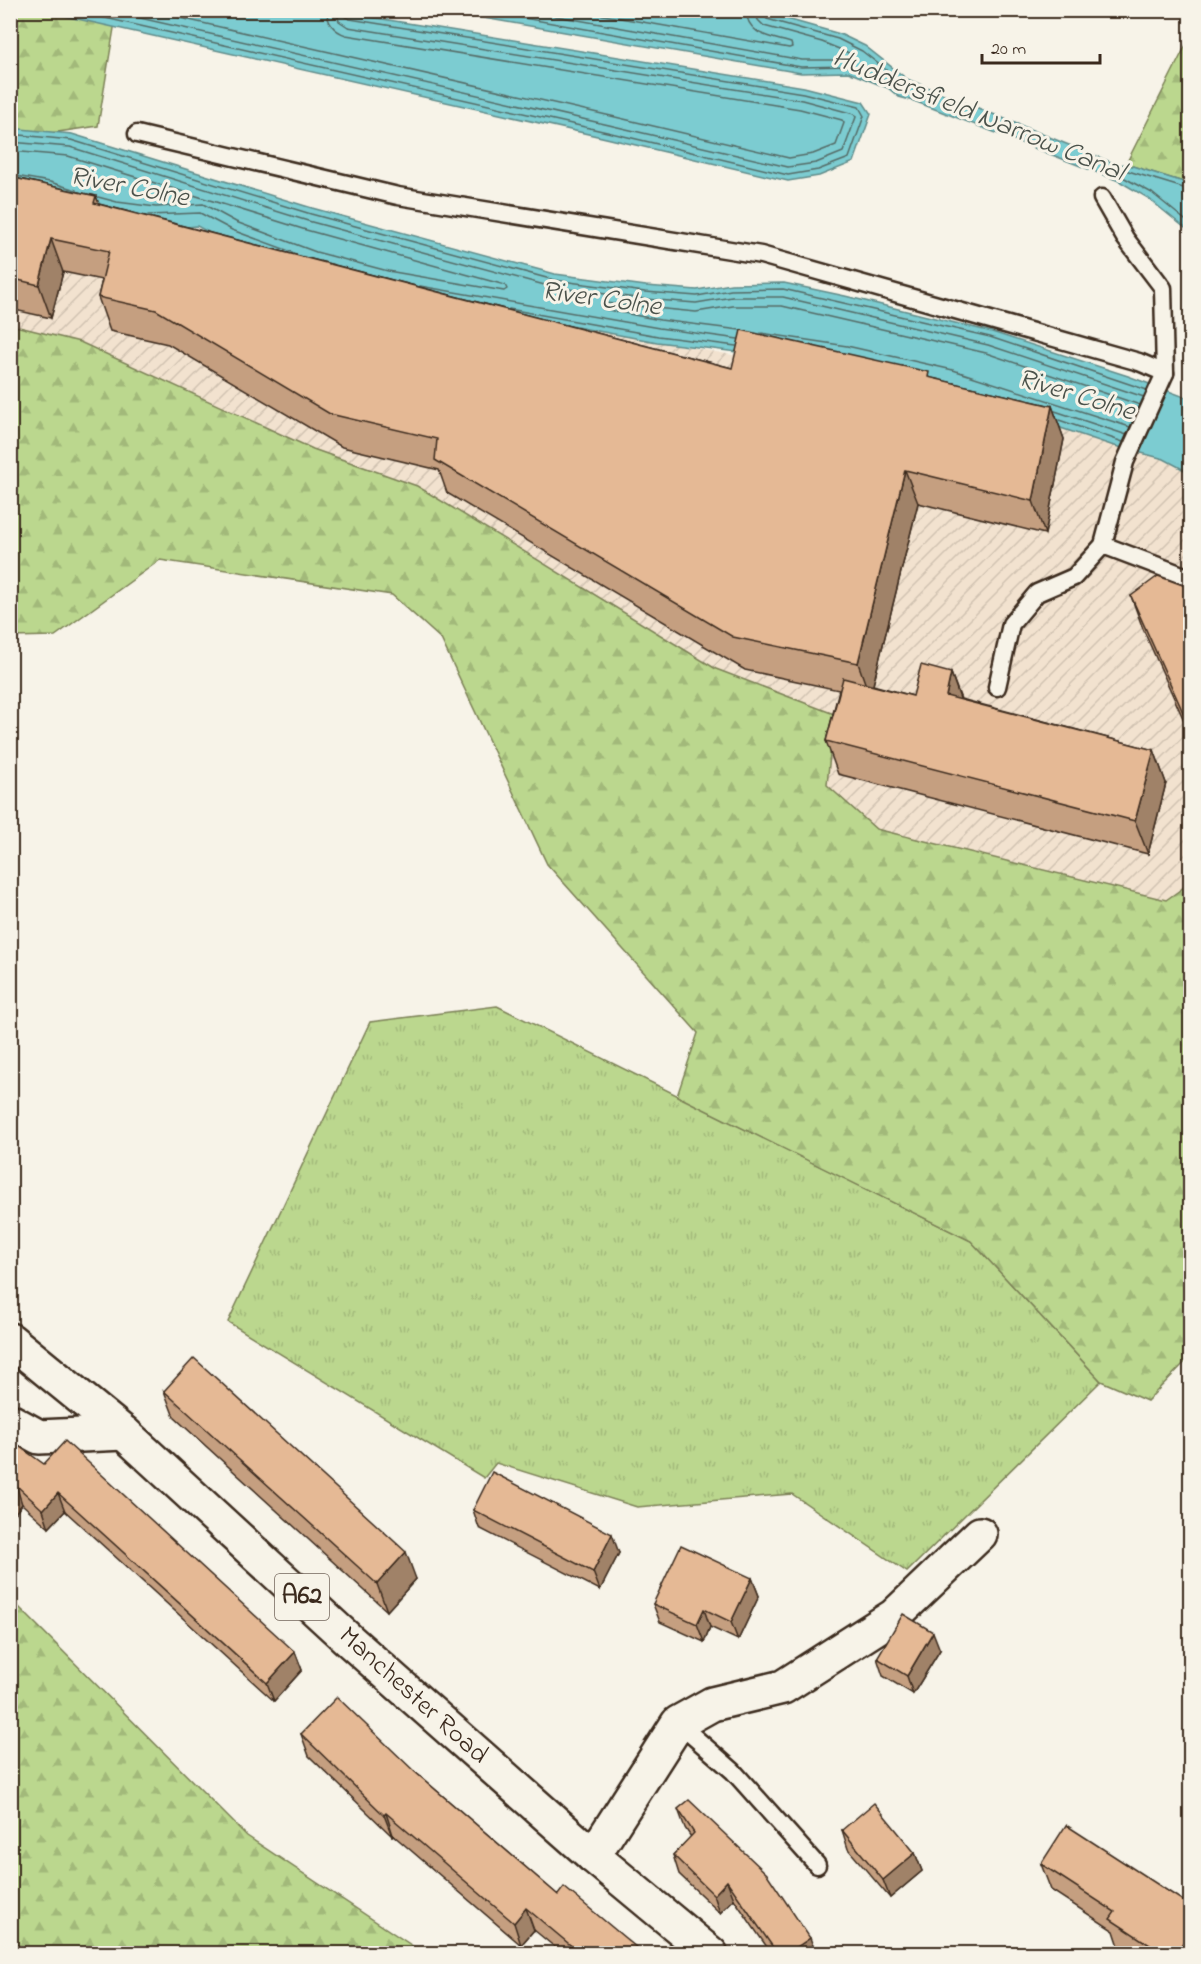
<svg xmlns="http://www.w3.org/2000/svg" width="1201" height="1964" font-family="'Indie Flower',sans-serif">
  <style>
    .industrial { fill: url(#industrial-furrows) }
    .grass { fill: url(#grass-tufts); stroke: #7b8056; stroke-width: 1.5 }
    .forest { fill: url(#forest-firs); stroke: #7b8056; stroke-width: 1.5 }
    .water { fill: #7bccd1; stroke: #618b89; stroke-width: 1.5 }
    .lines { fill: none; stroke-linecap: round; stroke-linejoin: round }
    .shore { stroke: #556b66; stroke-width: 1.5 }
    .lane-casing { stroke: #3b2a1e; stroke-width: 21 }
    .street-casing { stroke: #3b2a1e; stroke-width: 38 }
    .primary-casing { stroke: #3b2a1e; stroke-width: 38 }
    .lane { stroke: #f7f3e8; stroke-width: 16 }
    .street { stroke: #f7f3e8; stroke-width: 33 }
    .primary { stroke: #f7f3e8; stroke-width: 33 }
    .wall { fill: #c59f80; stroke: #3b2a1e; stroke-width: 1.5 }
    .shaded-wall { fill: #a08268; stroke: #3b2a1e; stroke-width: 1.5 }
    .building { fill: #e5b995; stroke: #3b2a1e; stroke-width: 1.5 }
    .labels { text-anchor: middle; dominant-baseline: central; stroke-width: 6; stroke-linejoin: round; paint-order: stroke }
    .shield { fill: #f7f3e8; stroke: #73665b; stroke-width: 1.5 }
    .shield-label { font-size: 26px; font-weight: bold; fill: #3b2a1e }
    .street-label { font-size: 27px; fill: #3b2a1e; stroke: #f7f3e8 }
    .water-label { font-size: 28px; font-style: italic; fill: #4b524b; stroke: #f7f3e8 }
  </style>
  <defs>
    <pattern id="industrial-furrows" width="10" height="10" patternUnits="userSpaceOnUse" patternTransform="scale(1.5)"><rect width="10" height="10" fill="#f2e2cf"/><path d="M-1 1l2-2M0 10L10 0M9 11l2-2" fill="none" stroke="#d0c2b1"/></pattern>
    <pattern id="grass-tufts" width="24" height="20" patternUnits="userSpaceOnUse" patternTransform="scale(1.5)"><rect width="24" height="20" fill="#bbd78e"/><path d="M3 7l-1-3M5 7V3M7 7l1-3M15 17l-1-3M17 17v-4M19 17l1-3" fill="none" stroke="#a2b97a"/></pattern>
    <pattern id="forest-firs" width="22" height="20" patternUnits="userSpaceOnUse" patternTransform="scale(1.5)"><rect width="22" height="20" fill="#bbd78e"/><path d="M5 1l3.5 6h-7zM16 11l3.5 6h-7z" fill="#a2b97a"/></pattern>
  </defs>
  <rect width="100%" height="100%" fill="#f7f3e8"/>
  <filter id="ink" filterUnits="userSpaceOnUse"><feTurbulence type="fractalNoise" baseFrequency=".0167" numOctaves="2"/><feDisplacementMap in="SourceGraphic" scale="12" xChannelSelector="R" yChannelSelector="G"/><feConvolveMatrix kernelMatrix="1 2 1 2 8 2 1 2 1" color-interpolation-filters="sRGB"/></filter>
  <g filter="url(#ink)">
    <!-- industrial -->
    <path class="industrial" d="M11,204l372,89 571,101 210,65 26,14v410l-24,17 -290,-71 -49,-44 7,-71 -118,-45 -299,-183 -104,-37 -233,-107 -69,-17z"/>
    <!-- grass -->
    <path class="grass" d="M497,1006l474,235 130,140 -194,191 -115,-78 -155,13 -141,-44 -12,15 -256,-156 142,-300z"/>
    <!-- forest -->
    <g class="forest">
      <path d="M105,10l11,6 -18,110 -87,13v-128z"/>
      <path d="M1190,37v147l-64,-20z"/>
      <path d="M11,325l69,17 233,107 104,37 299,183 118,45 -7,71 49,44 290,71 24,-17v474l-43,44 -46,-20 -130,-140 -294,-145 21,-63 -151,-169 -106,-225 -49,-44 -232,-35 -105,76 -44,1z"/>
      <path d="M11,1599l236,237 176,117 -390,1 -22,-13z"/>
    </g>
    <!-- water -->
    <g class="water">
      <path d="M42,11h291l471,76 59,15 8,12 -17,48 -35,14 -31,5 -182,-43z"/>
      <path d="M443,11h316l81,23 25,12 42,33 211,86 8,-1 64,20v48l-42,-34 -29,-17 -205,-80 -15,-4 -11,-9 -40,-16 -47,1z"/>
      <path d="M10,128l62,6 240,74 243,66 91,12 51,4 34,-6 53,-1 61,13 147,36 136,44 62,23v74l-26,-14 -53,-14 -68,-23 -243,-62 -143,-18 -161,-30 -269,-70 -30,-16 -42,4 -144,-33z"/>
    </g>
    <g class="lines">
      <!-- shore -->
      <g class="shore">
        <path d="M70,10l537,122 181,43 30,-5 31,-12 15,-42 -5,-9 -56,-14 -453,-74 -6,-3 -1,-6"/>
        <path d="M105,10l504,115 179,42 28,-4 27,-11 13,-35 -2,-3 -52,-14 -454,-73 -9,-6 -3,-11"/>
        <path d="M145,10l466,106 178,42 24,-4 23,-9 8,-22 -2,-3 -42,-11 -454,-74c-12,-4 -19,-12 -19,-25"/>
        <path d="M478,10l323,57 49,-1 41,17 11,9 23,7 3,-2 -1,-4 -23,-9 -42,-33 -24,-12 -71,-20 -3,-4 -1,-5"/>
        <path d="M522,10l280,50h31l17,-3 -1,-4 -27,-11 -58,-16 -6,-6 -3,-10"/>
        <path d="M575,10l214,38 3,-1 -1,-4c-19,-6 -44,-7 -45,-33"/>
        <path d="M10,134l61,6 240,74 243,66 91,12 52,4 34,-6 52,-1 207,48 157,53"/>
        <path d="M10,142l60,5 238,74 244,66 92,12 52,4 36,-6h51l205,48 156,52"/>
        <path d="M10,151l58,5 238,74 199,55 2,4 -3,2 -116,-20 -72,-19 -80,-30 -33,-18 -47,3 -39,-5 -19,-5"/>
        <path d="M10,175l40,7 26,8"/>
        <path d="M1190,190l-65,-20 -5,3 1,3 31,17 38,31"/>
        <path d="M148,215l52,-2 32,17 60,22"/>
        <path d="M420,286l239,42 79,11"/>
        <path d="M509,309l149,27 78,10"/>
        <path d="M740,330l-80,-10 -57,-11 -2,-3 3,-3 92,9 37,-6h49l204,47 154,52"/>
        <path d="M761,333l86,13 106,24 177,57"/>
        <path d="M1055,411l72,24"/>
        <path d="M1059,420l64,22"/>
      </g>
      <!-- lane casing -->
      <g class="lane-casing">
        <g id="lane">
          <path d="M137,134l261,62 363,59 378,107 26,11"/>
          <path d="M1103,545l87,33"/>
          <path d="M997,687l14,-63 26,-31 37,-16 29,-32 22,-83 40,-89 -2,-85 -38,-50 -23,-40"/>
          <path d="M678,1723l55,48 84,94"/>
        </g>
      </g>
      <!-- street casing -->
      <g class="street-casing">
        <g id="street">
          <path d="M10,1421l29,16 85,-4"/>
          <path d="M593,1856l85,-133 34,-19 71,-17 111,-71 86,-82"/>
        </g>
      </g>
      <!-- primary casing -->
      <g class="primary-casing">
        <path id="primary" d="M10,1340l114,93 226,208 243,215 118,98"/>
      </g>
      <!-- lane -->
      <use href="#lane" class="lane"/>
      <!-- street -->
      <use href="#street" class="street"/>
      <!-- primary -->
      <use href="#primary" class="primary"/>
    </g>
    <!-- wall -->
    <g class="wall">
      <path d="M10,177l86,19 3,8 633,164 199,10 121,28 12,33 -19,95 -127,-31 -45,182 40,11 38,-23 10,26 193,51 12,33 -18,71 -310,-80 -12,-33 13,-51 -94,-20 -298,-177 -8,-23 -97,-23 -174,-103 -58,-13 -12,-34 4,-17 -39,-8 -12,46 -41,-9z"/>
      <path d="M1191,588v148l-48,-107 -12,-33z"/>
      <path d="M164,1391l252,188 -29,32 -213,-194z"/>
      <path d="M10,1440l285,212 7,18 -28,31 -209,-190 -16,17 -27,-24 -12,16z"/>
      <path d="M473,1510l146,43 -19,37 -121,-62z"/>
      <path d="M752,1578l7,18 -21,44 -28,-13 -6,15 -44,-20 -7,-18z"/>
      <path d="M940,1650l-27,44 -30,-18 -6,-18z"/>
      <path d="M301,1734l114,38 143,123 85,58h-81l-28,-23 -13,15 -128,-110 -1,1 -83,-80z"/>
      <path d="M678,1809l138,144h-45l-37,-54 -14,14 -41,-39 -6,-19 18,-18 -6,-9z"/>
      <path d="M842,1830l73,23 7,18 -32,27 -42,-49z"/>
      <path d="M1041,1864l150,89h-60l-12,-7 -5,-15 -63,-41z"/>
    </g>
    <!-- shaded-wall -->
    <g class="shaded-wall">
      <path d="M51,239l12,33 -12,46 -12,-33z"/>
      <path d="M1052,406l12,33 -19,95 -12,-33z"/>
      <path d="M905,470l13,33 -48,194 -12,-34z"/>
      <path d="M951,673l12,34 -17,-11z"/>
      <path d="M1154,750l12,33 -18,71 -13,-33z"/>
      <path d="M16,1485l6,19 -12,16v-27z"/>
      <path d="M58,1493l7,18 -16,17 -6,-18z"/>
      <path d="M612,1534l7,19 -19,37 -7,-18z"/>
      <path d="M406,1552l10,27 -29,32 -10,-27z"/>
      <path d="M752,1578l7,18 -21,44 -7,-18z"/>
      <path d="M704,1609l6,18 -6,15 -7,-18z"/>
      <path d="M933,1632l7,18 -27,44 -6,-18z"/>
      <path d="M295,1652l7,18 -28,31 -7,-18z"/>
      <path d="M386,1813l7,22 -1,1 -8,-21z"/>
      <path d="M915,1853l7,18 -32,27 -7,-18z"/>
      <path d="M727,1881l7,18 -14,14 -6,-18z"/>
      <path d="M526,1908l8,22 -13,15 -7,-22z"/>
      <path d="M1191,1931v22h-15z"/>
      <path d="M810,1938l6,15h-28z"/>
    </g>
    <!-- building -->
    <g class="building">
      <path d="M10,177l86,19 -2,7 638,165 9,-38 188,42 -1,5 124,29 -19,95 -128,-31 -47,193 -125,-26 -298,-177 2,-21 -107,-25 -174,-104 -58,-13 11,-46 -58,-12 -12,46 -29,-7z"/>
      <path d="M1158,576l33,12v142l-60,-134z"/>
      <path d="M921,665l30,8 -5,23 208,54 -19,71 -309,-80 17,-63 70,18z"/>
      <path d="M194,1358l212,194 -29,32 -213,-193z"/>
      <path d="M10,1440l34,24 21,-23 230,211 -28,31 -209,-190 -15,17 -27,-25 -6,8z"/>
      <path d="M492,1472l120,62 -19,38 -120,-62z"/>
      <path d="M681,1545l71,33 -21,44 -27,-13 -7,15 -44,-20z"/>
      <path d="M903,1614l30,18 -26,44 -30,-18z"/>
      <path d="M337,1697l78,75 143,123 6,-8 79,66h-63l-54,-45 -12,15 -128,-110 -2,2 -83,-81z"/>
      <path d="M689,1800l78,74 43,64 -22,15h-11l-50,-72 -13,14 -41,-40 21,-22 -16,-24z"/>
      <path d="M874,1803l41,50 -32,27 -41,-50z"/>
      <path d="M1066,1825l125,81v25l-15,22h-14l-52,-34 5,-7 -74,-48z"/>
    </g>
  </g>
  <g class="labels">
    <!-- shield labels -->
    <rect class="shield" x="275" y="1574" width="54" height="46" rx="4.5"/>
    <g class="shield-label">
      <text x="302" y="1597">A62</text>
    </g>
    <!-- street labels -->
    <g class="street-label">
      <text transform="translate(413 1696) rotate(42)">Manchester Road</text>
    </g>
    <!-- water labels -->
    <g class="water-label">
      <text transform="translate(978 116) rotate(22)">Huddersfield Narrow Canal</text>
      <text transform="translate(129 188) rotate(11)">River Colne</text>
      <text transform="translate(601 300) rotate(8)">River Colne</text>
      <text transform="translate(1076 396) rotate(17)">River Colne</text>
    </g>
  </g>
  <!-- margin -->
  <rect width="1201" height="1964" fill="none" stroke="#f7f3e8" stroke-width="36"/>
  <rect x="18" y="18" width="1165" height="1928" fill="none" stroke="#3b2a1e" stroke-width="2" filter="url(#ink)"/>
  <!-- scale -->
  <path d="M982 54v9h118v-9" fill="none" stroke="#3b2a1e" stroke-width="3"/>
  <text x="991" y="54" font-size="18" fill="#3b2a1e" stroke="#f7f3e8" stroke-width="4.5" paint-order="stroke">20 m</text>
</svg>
